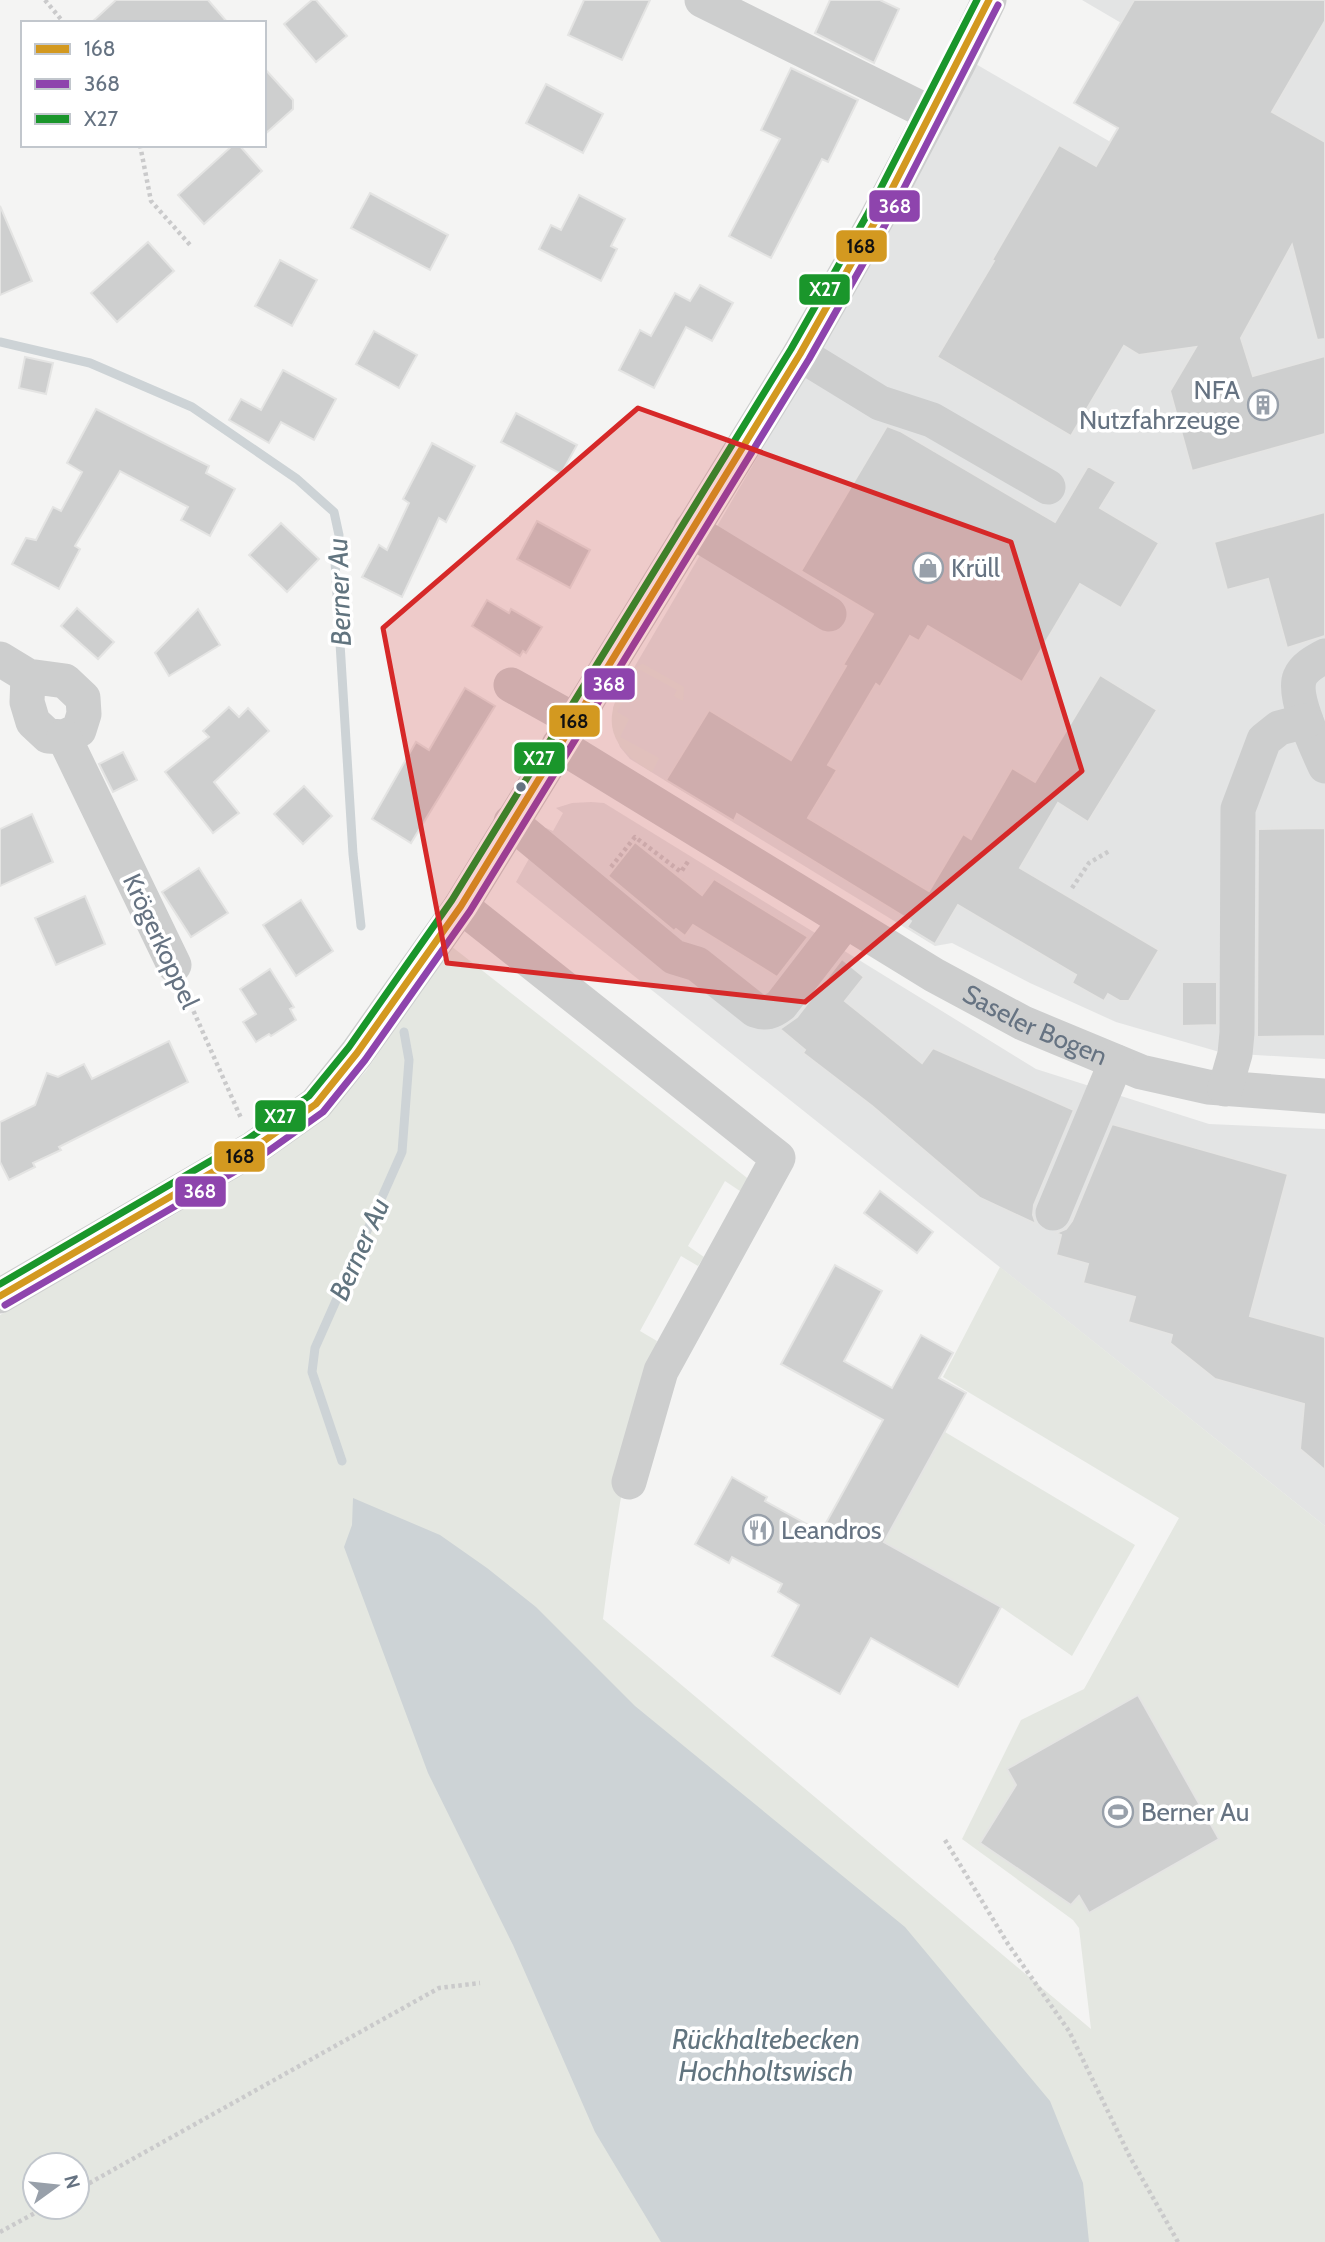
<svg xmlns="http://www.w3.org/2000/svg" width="1325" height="2242" font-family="Cabin,sans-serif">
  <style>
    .built { fill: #e3e4e4 }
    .green { fill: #e4e7e1; fill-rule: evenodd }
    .water { fill: #cdd3d6 }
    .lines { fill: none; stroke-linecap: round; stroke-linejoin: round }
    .stream { stroke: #cdd3d6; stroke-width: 9 }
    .building { fill: #cecfcf; stroke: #e4e4e3; stroke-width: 2 }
    .path { stroke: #cacacb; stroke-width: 4.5; stroke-dasharray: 3.5 3.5; stroke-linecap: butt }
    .minor { stroke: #cdcece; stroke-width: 35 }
    .bus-1-casing { stroke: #fff; stroke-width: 12 }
    .bus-2-casing { stroke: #fff; stroke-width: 12 }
    .bus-3-casing { stroke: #fff; stroke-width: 12 }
    .bus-1 { stroke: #d39920; stroke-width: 7 }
    .bus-2 { stroke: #8e44ad; stroke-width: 7 }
    .bus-3 { stroke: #1a962b; stroke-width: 7 }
    .marked { fill: #d62828; fill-opacity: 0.2; stroke: #d62828; stroke-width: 5; stroke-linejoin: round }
    .bus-dot { fill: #667382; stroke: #fff; stroke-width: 2.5 }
    .labels { text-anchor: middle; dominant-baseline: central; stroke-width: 7; stroke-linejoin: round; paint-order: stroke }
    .poi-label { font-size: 26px; fill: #667382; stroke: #fff; text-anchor: start }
    .street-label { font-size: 26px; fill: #667382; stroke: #fff }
    .water-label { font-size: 28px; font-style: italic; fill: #61747f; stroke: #fff }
    .line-badge { stroke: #fff; stroke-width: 2.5 }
    .badge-label { font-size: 19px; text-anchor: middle; font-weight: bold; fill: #fff }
    .pale-badge-label { font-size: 19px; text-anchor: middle; font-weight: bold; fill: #111 }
  </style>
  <rect width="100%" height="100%" fill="#f4f4f3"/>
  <!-- built -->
  <g class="built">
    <path d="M1082,0h243v1059l-102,-6 -107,-31 -86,-39 -78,-40 -17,3 -305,-187 -10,-12 -6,-16 -1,-23 5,-13 254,-433 102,-199 261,151 53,-93z"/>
    <path d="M591,802l13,1 432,266 173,55 116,5v397l-809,-644 30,-54 7,3 10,-18 -7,-5 16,-5z"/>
  </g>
  <!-- green -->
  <g class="green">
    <path d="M643,664l41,23 -1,14 -9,-5 3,-6 -38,-21 -22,43 12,7 -9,18 39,21 -7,14c-38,-22 -53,-47 -28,-88 6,-9 9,-17 19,-20z"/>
    <path d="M451,946l300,235 -8,12 -18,-12 -37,65 16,11 -6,9 -17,-10 -41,75 17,10c-27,91 -42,184 -54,278l488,410 -12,-101 -6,-8 -111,-81 59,-119 63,-31 95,-171 -236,-141 57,-110 325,259v716h-1325v-927l176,-101 97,-64 41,-23 52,-56zM35,2165h42v42h-42z"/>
    <path d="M945,1432l190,113 -63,111 -71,-49 -117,-65z"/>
  </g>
  <!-- water -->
  <path class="water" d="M353,1498l87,37 47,33 49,39 99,99 270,221 145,174 33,82 6,59h-428l-66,-110 -82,-187 -85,-172 -84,-226 8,-22z"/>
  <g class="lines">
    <!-- stream -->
    <g class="stream">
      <path d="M0,342l90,21 102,44 105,72 37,33 5,23 -4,27 18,292 8,72"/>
      <path d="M342,1461l-30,-89 3,-24 87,-196 7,-92 -5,-28"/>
    </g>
  </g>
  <!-- building -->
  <g class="building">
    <path d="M116,0h92l20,23h-137z"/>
    <path d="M312,0h4l31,36 -31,26 -32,-38z"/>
    <path d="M584,0h66l-28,60 -54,-25z"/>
    <path d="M830,0h50l19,9 -25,54 -59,-30z"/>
    <path d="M1134,0h191v21l-53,91 53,30v197l-8,1 -25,-95 -51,93 12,38 72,-20v78l-133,37 -22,-80 26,-44 -57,8 -15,-9 -53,90 -134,-79 57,-96 -2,-1 67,-115 37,21 22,-38 -44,-25z"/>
    <path d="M264,68l29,32v9l-29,26z"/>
    <path d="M791,68l67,32 -30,62 -6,-3 -51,99 -42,-22 51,-97 -19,-9z"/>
    <path d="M546,84l57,30 -20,39 -57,-30z"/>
    <path d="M233,145h6l23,26 -58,53 -26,-29z"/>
    <path d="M370,193l78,42 -18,35 -79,-42z"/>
    <path d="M579,195l46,24 -14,27 6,3 -16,32 -62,-32 12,-24 10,5z"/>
    <path d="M0,206l32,75 -32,14z"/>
    <path d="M148,242l26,29 -57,51 -26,-29z"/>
    <path d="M280,260l37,20 -25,46 -37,-20z"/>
    <path d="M700,285l33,18 -21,38 -26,-14 -32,61 -35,-18 21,-40 11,6 24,-43 15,8z"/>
    <path d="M374,331l43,24 -18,33 -43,-24z"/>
    <path d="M25,357l28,6 -7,31 -27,-6z"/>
    <path d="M283,370l53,29 -22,41 -33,-18 -12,21 -40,-23 12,-21 20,11z"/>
    <path d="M96,409l113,57 -3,7 29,16 -25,47 -29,-16 7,-13 -68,-36 -45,75 5,3 -21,40 -47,-25 14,-26 10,2 17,-33 8,4 21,-39 -15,-9z"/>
    <path d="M516,413l61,32 -16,29 -60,-32z"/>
    <path d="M887,426l13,5 155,91 33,-56 28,16 -16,26 59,35 -38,65 -41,-24 -58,98 -94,-56 -9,15 -9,-5 -30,51 -4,-3 -48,81 9,5 -29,48 121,73 34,-57 8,5 41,-71 23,14 65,-107 57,35 -69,112 -30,-19 -38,65 139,82 -30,51h-9l-12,-7 -4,7 -32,-18 4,-8 -118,-70 -23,39 -28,-17 4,-6 -174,-107 -3,7 -68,-41 43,-70 82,50 55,-94 -3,-1 30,-51 -72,-43z"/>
    <path d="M432,443l43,23 -29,56 -7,-4 -37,79 -40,-20 17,-32 8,5 22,-47 -6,-4z"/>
    <path d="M1325,512v124l-38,12 -19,-69 -41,11 -13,-48z"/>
    <path d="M537,521l53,29 -20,38 -53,-29z"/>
    <path d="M281,523l38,36 -32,33 -38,-37z"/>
    <path d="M487,600l22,13 2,-4 31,18 -16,26 -3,-2 -3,5 -48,-30z"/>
    <path d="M77,608l37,34 -16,17 -37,-33z"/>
    <path d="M198,609l22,36 -51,31 -14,-23z"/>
    <path d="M465,688l30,18 -84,137 -39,-24 44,-77 13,8z"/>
    <path d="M229,707l10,10 9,-9 21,23 -55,51 25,31 -26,20 -48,-61 44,-35 -6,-6z"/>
    <path d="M123,752l14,28 -24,12 -14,-28z"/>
    <path d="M304,786l28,30 -29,28 -29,-30z"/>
    <path d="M32,814l21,48 -53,24v-57z"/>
    <path d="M1325,828v208l-68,1 1,-208z"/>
    <path d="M635,842l67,53 12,-16 94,58 -31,40 -84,-52 -8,11 -9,-7 -2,2 -66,-55z"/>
    <path d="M199,868l29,45 -37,24 -29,-45z"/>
    <path d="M85,896l20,48 -49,21 -21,-47z"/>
    <path d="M301,900l32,51 -37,25 -33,-51z"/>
    <path d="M842,959l22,18 -19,24 77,62 11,-15 141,62 -40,95 -1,10 3,9 -56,-26 -108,-92 -69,-53 2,-3 -25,-21 17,-12z"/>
    <path d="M270,969l24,38 -4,2 6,11 -25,16 -2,-2 -13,8 -13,-20 13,-8 -16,-25z"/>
    <path d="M1182,982h35v43l-35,1z"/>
    <path d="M169,1041l19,41 -129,65 2,3 -28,13 2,4 -26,13 -9,-18v-40l35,-17 12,-32 11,4 26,-13 8,15z"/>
    <path d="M1112,1124l176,50 -38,142 75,21v133l-25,-21 4,-45 -89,-25 -45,-36 2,-8 -44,-13 7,-25 -52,-14 5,-19 -32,-9 5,-20 -5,-2 10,-4 6,-8z"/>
    <path d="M880,1191l53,41 -16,21 -53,-40z"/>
    <path d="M835,1265l47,26 -38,70 48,27 29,-53 32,18 -14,25 27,15 -82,149 117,65 -43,80 -87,-49 -31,56 -68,-38 27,-51 -21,-13 4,-8 -50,-27 -3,6 -34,-19 37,-67 35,20 -2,4 56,31 62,-112 -102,-56z"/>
    <path d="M1138,1695l81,144 -130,74 -10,-17 -8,9 -91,-62 36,-58 -9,-16z"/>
  </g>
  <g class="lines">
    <!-- path -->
    <g class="path">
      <path d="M45,0l19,23"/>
      <path d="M140,145l11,56 40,45"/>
      <path d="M611,867l24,-30 46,35 8,-12"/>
      <path d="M1072,888l17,-25 22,-13"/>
      <path d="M185,992l56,126"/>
      <path d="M945,1840l63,104 61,87 61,126 48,85"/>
      <path d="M77,2190l362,-202 41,-5"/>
      <path d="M0,2232l46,-25"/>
    </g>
    <!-- minor -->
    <g class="minor">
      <path d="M702,0l230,114"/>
      <path d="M800,354l80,49 52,17 116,67"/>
      <path d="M691,530l138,84"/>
      <path d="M1325,656c-9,5 -21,11 -25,21 -8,19 17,71 25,89"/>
      <path d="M0,659l28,17 37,5 18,17 1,16 -5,16 -15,7 -16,-1 -15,-14 -6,-20 1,-26"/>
      <path d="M511,685l63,35"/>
      <path d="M64,737l110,228"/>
      <path id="s1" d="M559,745l375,230 89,48 118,49 67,15 117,9"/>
      <path d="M511,822l163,135 23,7 58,46c11,4 17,2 26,-5l64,-83"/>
      <path d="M461,906l317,252 -117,213 -32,111"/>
      <path d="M1225,1089l10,-35 2,-21 1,-224 26,-69 15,-12 27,-7"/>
      <path d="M1053,1213l63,-151"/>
      <path d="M0,1296l254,-148 62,-44 41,-51 104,-147 339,-552 76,-134 82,-156 31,-64"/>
    </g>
    <!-- bus-1 casing -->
    <g class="bus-1-casing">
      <path id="bus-1" d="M0,1296l254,-148 62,-44 41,-51 104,-147 339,-552 76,-134 113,-220"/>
    </g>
    <!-- bus-2 casing -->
    <g class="bus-2-casing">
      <path id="bus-2" d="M5,1305l255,-148 63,-45 42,-52 105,-149 339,-552 76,-134 113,-220"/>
    </g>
    <!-- bus-3 casing -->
    <g class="bus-3-casing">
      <path id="bus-3" d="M0,1284l248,-145 61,-43 40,-49 103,-147 339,-551 76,-134 110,-215"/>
    </g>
    <!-- bus-1 -->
    <use href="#bus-1" class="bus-1"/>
    <!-- bus-2 -->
    <use href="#bus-2" class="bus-2"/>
    <!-- bus-3 -->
    <use href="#bus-3" class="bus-3"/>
  </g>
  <!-- marked area -->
  <path class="marked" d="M638,408l373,134 71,229 -277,231 -358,-39 -64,-335z"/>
  <!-- icons -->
  <defs>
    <g id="building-ring" transform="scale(1.575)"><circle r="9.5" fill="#fff" stroke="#98a0aa" stroke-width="1.5"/><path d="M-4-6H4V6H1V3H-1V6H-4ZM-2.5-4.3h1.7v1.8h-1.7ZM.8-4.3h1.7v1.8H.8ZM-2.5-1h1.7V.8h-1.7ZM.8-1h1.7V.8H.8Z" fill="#98a0aa"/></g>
    <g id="shop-ring" transform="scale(1.575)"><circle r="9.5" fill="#fff" stroke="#98a0aa" stroke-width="1.5"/><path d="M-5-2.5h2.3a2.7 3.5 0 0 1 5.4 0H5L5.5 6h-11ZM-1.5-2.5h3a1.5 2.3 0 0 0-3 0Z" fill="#98a0aa"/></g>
    <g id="restaurant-ring" transform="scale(1.575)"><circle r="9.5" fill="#fff" stroke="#98a0aa" stroke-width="1.5"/><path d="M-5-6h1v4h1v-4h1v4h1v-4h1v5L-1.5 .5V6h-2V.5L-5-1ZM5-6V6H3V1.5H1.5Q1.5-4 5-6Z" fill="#98a0aa"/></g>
    <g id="stadium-ring" transform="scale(1.575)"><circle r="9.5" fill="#fff" stroke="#98a0aa" stroke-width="1.5"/><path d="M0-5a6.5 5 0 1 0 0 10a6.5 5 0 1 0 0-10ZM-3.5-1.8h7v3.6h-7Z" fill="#98a0aa"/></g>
  </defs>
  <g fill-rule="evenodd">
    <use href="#building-ring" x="1263" y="405"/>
    <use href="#shop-ring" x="928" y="568"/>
    <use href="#restaurant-ring" x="758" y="1530"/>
    <use href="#stadium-ring" x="1118" y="1812"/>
  </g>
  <!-- markers -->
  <circle class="bus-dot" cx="521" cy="787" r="6"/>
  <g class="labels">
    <!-- poi labels -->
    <g class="poi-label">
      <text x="1240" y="390" text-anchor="end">NFA<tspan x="1240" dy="30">Nutzfahrzeuge</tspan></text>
      <text x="951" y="568">Krüll</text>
      <text x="781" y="1530">Leandros</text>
      <text x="1141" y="1812">Berner Au</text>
    </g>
    <!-- street labels -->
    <g class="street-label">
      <text transform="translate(161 941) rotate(65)">Krögerkoppel</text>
      <text stroke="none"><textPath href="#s1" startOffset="553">Saseler Bogen</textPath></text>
    </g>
    <!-- water labels -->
    <g class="water-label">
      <text transform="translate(339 592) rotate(-92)">Berner Au</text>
      <text transform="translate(359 1249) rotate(-66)">Berner Au</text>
      <text x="766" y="2039">Rückhaltebecken<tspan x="766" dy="32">Hochholtswisch</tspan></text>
    </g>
  </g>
  <g class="line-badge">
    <rect x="868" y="189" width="53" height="34" rx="7" fill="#8e44ad"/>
    <rect x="835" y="229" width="53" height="34" rx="7" fill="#d39920"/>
    <rect x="798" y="273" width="53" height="33" rx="7" fill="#1a962b"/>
    <rect x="583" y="667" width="53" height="34" rx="7" fill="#8e44ad"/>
    <rect x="548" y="704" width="53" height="34" rx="7" fill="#d39920"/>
    <rect x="513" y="741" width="53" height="34" rx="7" fill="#1a962b"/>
    <rect x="254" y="1099" width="53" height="34" rx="7" fill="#1a962b"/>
    <rect x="213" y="1140" width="53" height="33" rx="7" fill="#d39920"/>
    <rect x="174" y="1175" width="53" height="33" rx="7" fill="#8e44ad"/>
  </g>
  <g class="badge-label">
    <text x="895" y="213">368</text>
    <text x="825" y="296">X27</text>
    <text x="609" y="691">368</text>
    <text x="539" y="765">X27</text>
    <text x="280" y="1123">X27</text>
    <text x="200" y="1198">368</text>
  </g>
  <g class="pale-badge-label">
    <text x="861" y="253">168</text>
    <text x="574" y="728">168</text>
    <text x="240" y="1163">168</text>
  </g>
  <!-- legend -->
  <rect x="21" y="21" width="245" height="126" fill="#ffffff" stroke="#c2c7cd" stroke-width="2"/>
  <rect x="35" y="44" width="35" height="10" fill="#d39920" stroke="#c2c7cd" stroke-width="2"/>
  <text x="84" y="56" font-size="21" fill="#667382">168</text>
  <rect x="35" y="79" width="35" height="10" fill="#8e44ad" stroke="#c2c7cd" stroke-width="2"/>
  <text x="84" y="91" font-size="21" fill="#667382">368</text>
  <rect x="35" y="114" width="35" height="10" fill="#1a962b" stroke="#c2c7cd" stroke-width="2"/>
  <text x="84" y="126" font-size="21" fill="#667382">X27</text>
  <!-- north arrow -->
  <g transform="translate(56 2186) rotate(75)"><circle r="33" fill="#ffffff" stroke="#c2c7cd" stroke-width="2"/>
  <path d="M0-5L12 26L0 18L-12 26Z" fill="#98a0aa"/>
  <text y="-10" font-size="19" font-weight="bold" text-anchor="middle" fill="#667382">N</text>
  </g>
</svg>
